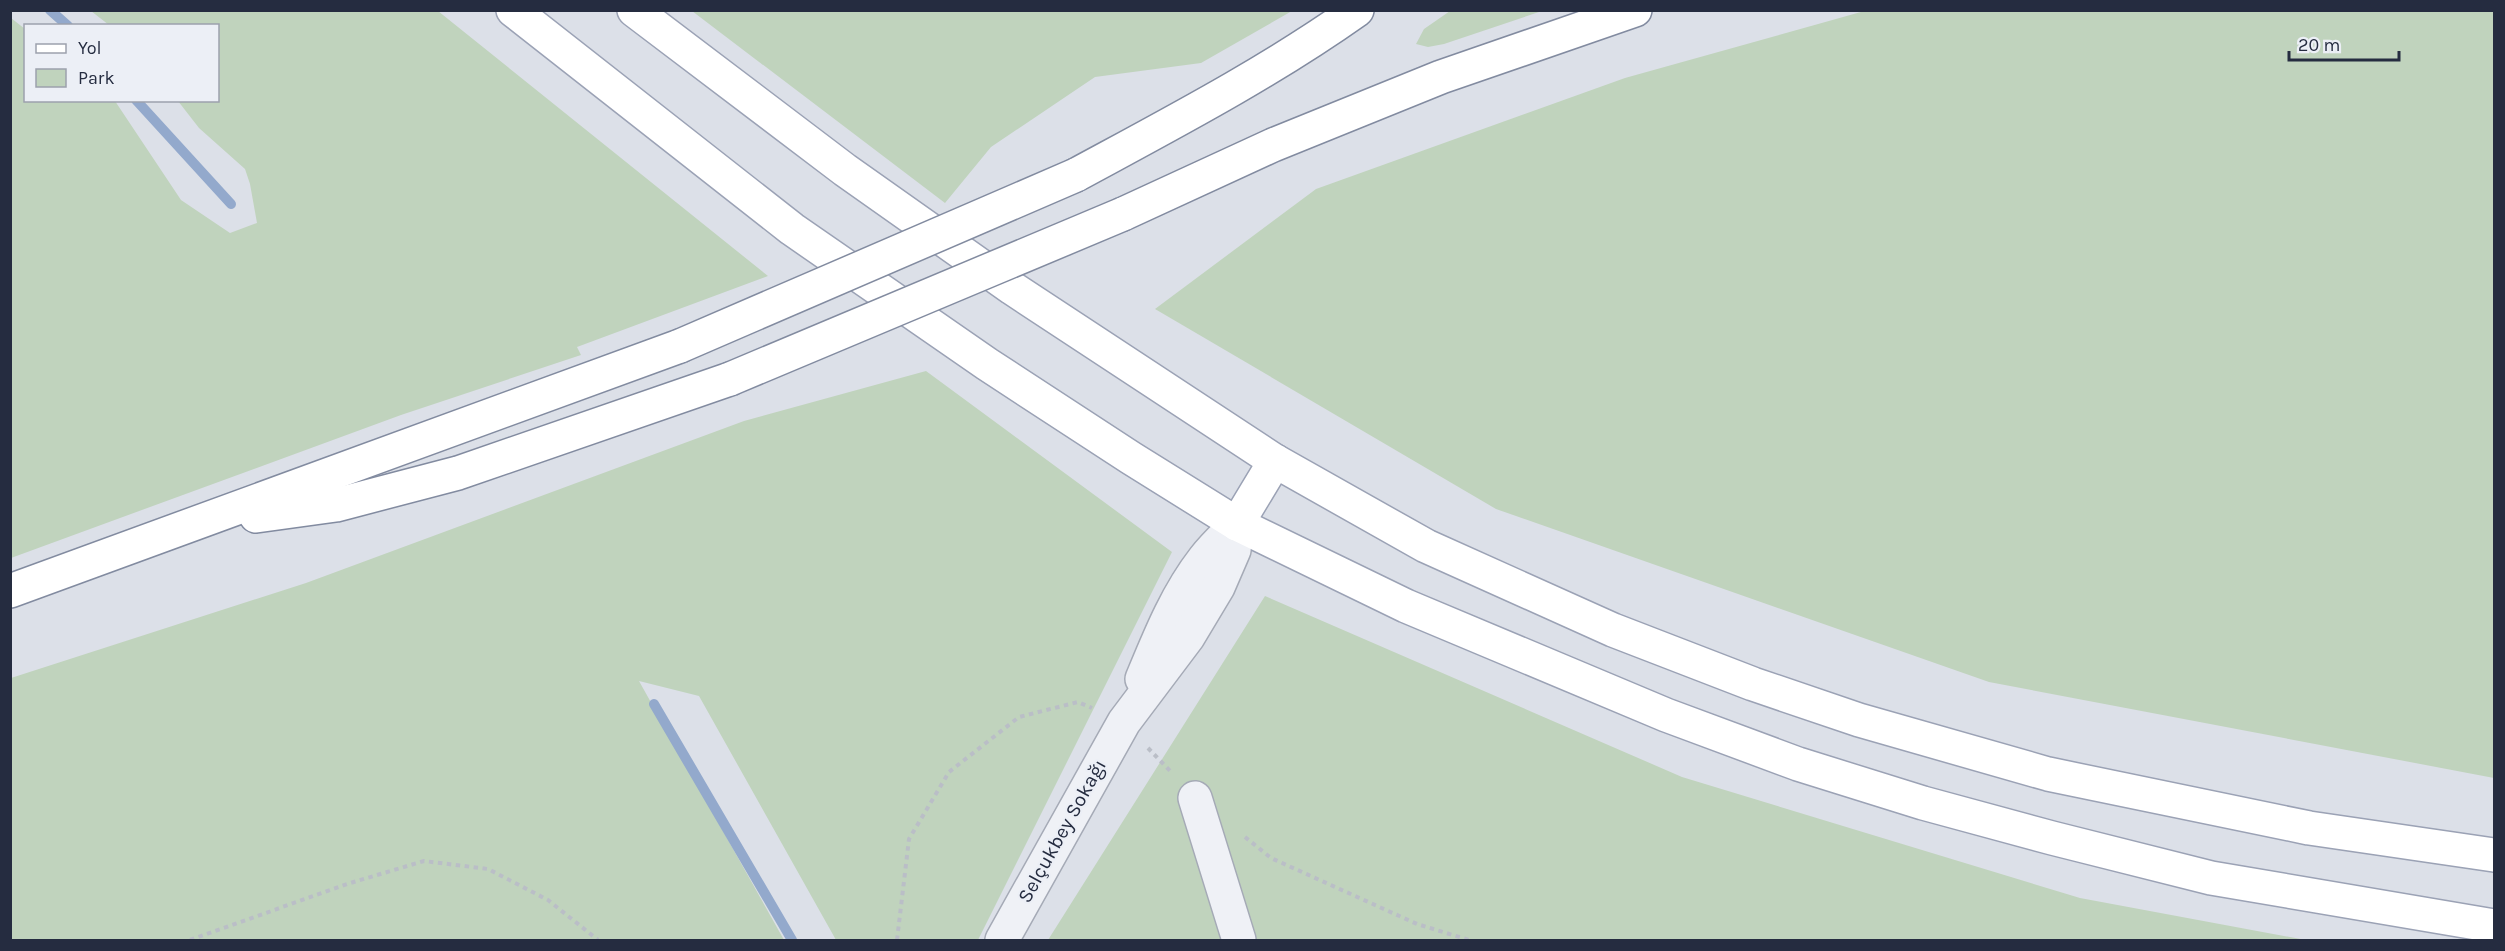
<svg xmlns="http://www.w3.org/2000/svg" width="2505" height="951" font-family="Karla,sans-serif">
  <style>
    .green { fill: #c0d3bd }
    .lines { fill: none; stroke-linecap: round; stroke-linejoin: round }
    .stream { stroke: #93a9cc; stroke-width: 10 }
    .minor-casing { stroke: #a5aab6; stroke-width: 36 }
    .major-casing { stroke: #9ba2b5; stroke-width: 36 }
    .highway-casing { stroke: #828ba0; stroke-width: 36 }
    .path { stroke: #babec7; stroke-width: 4; stroke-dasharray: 4.5 4.5; stroke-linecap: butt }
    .minor { stroke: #eff1f6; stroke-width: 33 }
    .major { stroke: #fff; stroke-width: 33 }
    .highway { stroke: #fff; stroke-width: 33 }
    .highway-bridge-casing { stroke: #828ba0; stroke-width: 36; stroke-linecap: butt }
    .highway-bridge { stroke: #fff; stroke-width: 33 }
    .labels { text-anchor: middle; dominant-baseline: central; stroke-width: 4.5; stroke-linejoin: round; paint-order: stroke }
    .street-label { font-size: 20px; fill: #252c40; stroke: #eceff6 }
  </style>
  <rect width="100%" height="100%" fill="#dce0e8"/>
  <!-- green -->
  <g class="green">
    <path d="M1868,10l626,1v767l-505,-96 -493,-173 -341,-200 161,-120 309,-111z"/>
    <path d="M91,11h347l330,265 -191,71 4,8 -180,60 -390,143v-540l14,11 1,71 89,1 66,99 49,33 27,-10 -7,-39 -5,-15 -46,-41 -21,-27 40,-1v-74l-109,-1z"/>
    <path d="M692,11h600l-91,52 -106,14 -104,70 -46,56z"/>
    <path d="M1450,11v-1l92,1 -98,33 -16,3 -12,-3 8,-15z"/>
    <path d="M926,371l246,181 -194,388h-142l-137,-244 -60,-15 145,259h-773v-262l295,-95 438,-162z"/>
    <path d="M1265,596l417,181 398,121 226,42h-1258z"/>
  </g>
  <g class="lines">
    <!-- stream -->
    <g class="stream">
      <path d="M50,10l18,16"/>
      <path d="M136,100l95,104"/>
      <path d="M654,704l138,236"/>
    </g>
    <!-- minor casing -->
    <g class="minor-casing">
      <g id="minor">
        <path d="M1142,679c17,-41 34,-84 62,-120 9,-12 21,-23 32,-34"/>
        <path d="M1195,798l44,142"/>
        <path d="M1002,940l122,-218 64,-85 30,-50 16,-37 3,-26"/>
      </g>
    </g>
    <!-- major casing -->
    <g class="major-casing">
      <g id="major">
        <path d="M513,10l279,219 195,135 144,94 106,66 169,82 260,109 132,49 125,39 129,35 159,40 283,48"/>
        <path d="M634,10l211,160 167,118 263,173 151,85 187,84 140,54 106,36 189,54 261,54 185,27"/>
        <path d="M1237,524l38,-63"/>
      </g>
    </g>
    <!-- highway casing -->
    <g class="highway-casing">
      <g id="highway">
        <path d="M1076,175c96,-52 192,-102 281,-165"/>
        <path d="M1123,214l150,-69 168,-68 194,-67"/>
        <path d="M256,516l80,-11 122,-32 272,-94"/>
        <path d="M10,591l670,-245"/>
      </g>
    </g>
    <!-- path -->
    <g class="path">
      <path d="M1148,748l24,25"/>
      <path d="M1245,837l26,21 146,66 52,16"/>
      <path d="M190,940l157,-56 77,-23 64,8 60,31 50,40"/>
      <path d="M897,940l12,-101 40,-67 70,-55 59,-15 14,6"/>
    </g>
    <!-- minor -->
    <use href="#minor" class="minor"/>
    <!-- major -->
    <use href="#major" class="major"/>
    <!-- highway -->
    <use href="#highway" class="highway"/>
    <!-- highway-bridge casing -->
    <g class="highway-bridge-casing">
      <g id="highway-bridge">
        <path d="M680,346l396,-171"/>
        <path d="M730,379l393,-165"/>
      </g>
    </g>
    <!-- highway-bridge -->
    <use href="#highway-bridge" class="highway-bridge"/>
  </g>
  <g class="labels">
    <!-- street labels -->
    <g class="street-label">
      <text transform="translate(1062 831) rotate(-61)">Selçukbey Sokağı</text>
    </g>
  </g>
  <!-- border -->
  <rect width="2505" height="951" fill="none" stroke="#252c40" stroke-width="24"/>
  <!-- legend -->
  <rect x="24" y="24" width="195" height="78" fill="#eceff6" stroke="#9ca1ad" stroke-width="1.5"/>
  <rect x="36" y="44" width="30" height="9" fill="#ffffff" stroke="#9ca1ad" stroke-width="1.5"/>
  <text x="78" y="54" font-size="18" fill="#252c40">Yol</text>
  <rect x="36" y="69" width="30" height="18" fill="#c0d3bd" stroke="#9ca1ad" stroke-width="1.5"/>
  <text x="78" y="84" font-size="18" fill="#252c40">Park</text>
  <!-- scale -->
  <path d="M2289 51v9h110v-9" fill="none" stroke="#252c40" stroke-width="3"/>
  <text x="2298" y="51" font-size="18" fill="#252c40" stroke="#eceff6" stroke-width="4.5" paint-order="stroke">20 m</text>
</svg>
